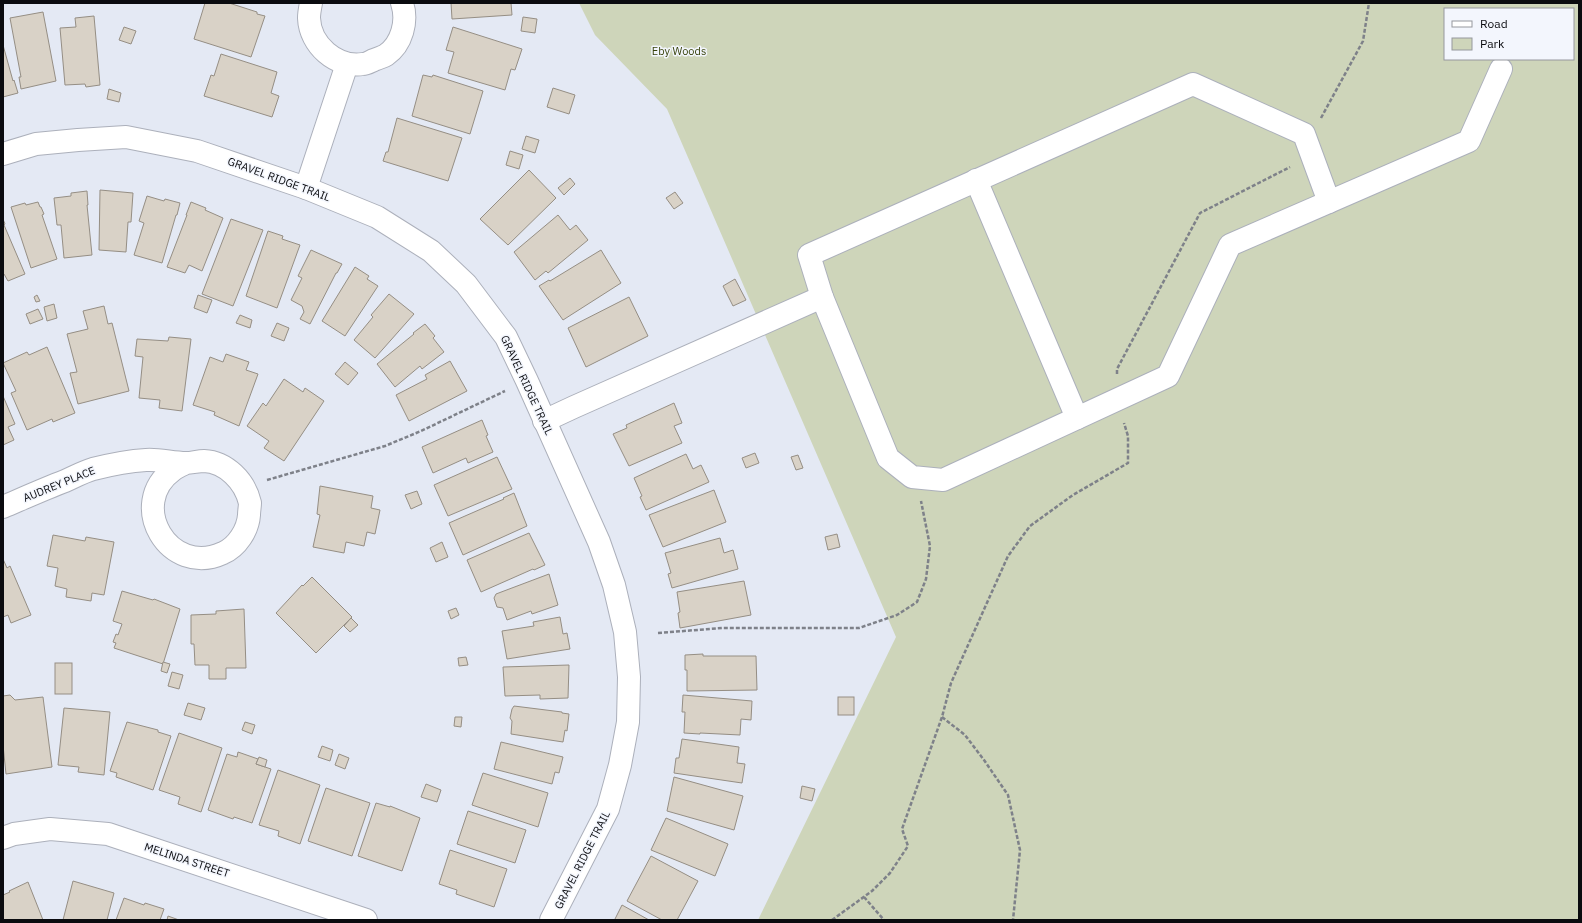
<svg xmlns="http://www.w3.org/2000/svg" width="1582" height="923" font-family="'IBM Plex Sans',sans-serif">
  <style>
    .green { fill: #ced5ba; fill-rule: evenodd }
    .building { fill: #d9d2c7; stroke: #958e84 }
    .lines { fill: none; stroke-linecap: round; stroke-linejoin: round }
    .minor-casing { stroke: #acb0bb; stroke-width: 24 }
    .path { stroke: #7e8189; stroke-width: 2.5; stroke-dasharray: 4 2; stroke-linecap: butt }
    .minor { stroke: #fff; stroke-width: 22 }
    .labels { text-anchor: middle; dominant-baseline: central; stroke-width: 3; stroke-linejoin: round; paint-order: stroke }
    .park-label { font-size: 11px; fill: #364109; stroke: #f3f6fd }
    .street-label { font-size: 11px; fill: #0a0b0f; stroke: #f3f6fd }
  </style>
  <rect width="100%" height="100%" fill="#e4e9f4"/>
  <!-- green -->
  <path class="green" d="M579,3h1000v917h-821l138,-283 -229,-528 -72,-74zM1445,9h128v50h-128z"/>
  <!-- building -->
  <g class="building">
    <path d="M205,3h24l28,9v2l8,2 -14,41 -57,-18z"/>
    <path d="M451,3h60l1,12 -60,4z"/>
    <path d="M43,12l13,69 -35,8 -2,-12h2l-11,-59z"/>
    <path d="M94,16l6,69 -14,2 -1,-3 -20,1 -5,-57 16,-1 -1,-9z"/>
    <path d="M523,17l14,2 -2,14 -14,-2z"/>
    <path d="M124,27l12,4 -5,13 -12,-4z"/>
    <path d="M453,27l69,22 -7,21 -4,-1 -6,21 -57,-17 6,-21 -8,-2z"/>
    <path d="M3,45l10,36 1,-1 4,13 -15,4z"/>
    <path d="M221,54l56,18 -6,21 8,3 -7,21 -68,-21 7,-21 3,1z"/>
    <path d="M423,75l9,2 1,-2 50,16 -13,43 -58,-18z"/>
    <path d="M553,88l22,7 -6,19 -22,-7z"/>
    <path d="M109,89l12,4 -2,9 -12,-3z"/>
    <path d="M397,118l65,20 -14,43 -65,-20 3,-9h2z"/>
    <path d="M526,136l13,4 -4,13 -13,-4z"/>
    <path d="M510,151l13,4 -4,14 -13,-4z"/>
    <path d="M529,170l27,28 -48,47 -28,-26z"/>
    <path d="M570,178l5,6 -11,11 -6,-7z"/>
    <path d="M100,190l33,3 -2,29h-3l-2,30 -27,-2z"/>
    <path d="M87,191l1,14h-1l5,50 -28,3 -3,-33h-4l-3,-27 17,-2v-3z"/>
    <path d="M675,192l8,11 -9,6 -8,-11z"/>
    <path d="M147,196l17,5 1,-2 15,4 -3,12h-1l-14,48 -28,-8 10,-32 -5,-2z"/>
    <path d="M38,202l2,5h1l3,7 -2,1 15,44 -26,9 -20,-61 14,-4 1,2z"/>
    <path d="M191,202l15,6 -1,2 18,8 -21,53 -13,-6 -4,8 -18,-6 20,-52h-1z"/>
    <path d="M558,215l12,15 6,-5 12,15 -40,33 -2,-2 -11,9 -21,-28z"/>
    <path d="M3,219l2,5 -1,1 21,49 -17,7 -4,-7 -1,1z"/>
    <path d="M231,219l32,11 -30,76 -31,-12z"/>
    <path d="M268,231l15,5 -1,3 18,6 -23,63 -31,-12z"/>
    <path d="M311,250l31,14 -5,9h-1l-26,51 -10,-5 4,-7 -2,-6 -11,-6 11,-22 -4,-2z"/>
    <path d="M601,250l20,33 -58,37 -24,-34 10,-6 1,1z"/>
    <path d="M355,267l14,9 -2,3 11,7 -33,50 -23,-15z"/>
    <path d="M735,279l11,21 -13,6 -10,-20z"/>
    <path d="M389,294l25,20 -39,44 -21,-18 19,-23 -2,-2z"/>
    <path d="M37,295l3,6 -4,1 -2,-5z"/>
    <path d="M198,295l14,5 -5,13 -13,-5z"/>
    <path d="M629,297l19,39 -62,31 -18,-39z"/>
    <path d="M54,304l3,14 -10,3 -3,-14z"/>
    <path d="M104,306l4,18 4,-1 17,68 -51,13 -8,-31 7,-1 -10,-38 21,-5 -5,-18z"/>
    <path d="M38,309l5,10 -13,5 -4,-10z"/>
    <path d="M240,315l12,5 -2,8 -14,-5z"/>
    <path d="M277,323l12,5 -5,13 -13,-5z"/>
    <path d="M425,324l10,12 -2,2 11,14 -22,17 -2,-3 -25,21 -18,-23 37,-30 -1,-1z"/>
    <path d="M169,337l22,2 -9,72 -23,-3 1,-8 -21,-2 4,-41 -8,-1 2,-17 31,2z"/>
    <path d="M47,347l28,66 -22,9 -1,-3 -25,11 -16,-37 5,-2 -13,-28 24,-11 2,3z"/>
    <path d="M226,354l23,8 -3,8 12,4 -19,52 -25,-11 1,-3 -22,-7 17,-48 13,5z"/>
    <path d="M450,361l17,30 -58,30 -13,-26 31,-16 -2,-4z"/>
    <path d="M345,362l13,11 -10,12 -13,-11z"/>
    <path d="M284,379l19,13 2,-4 19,13 -40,60 -20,-13 5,-7 -22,-15 16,-23 3,3z"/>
    <path d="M3,396l12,28 -7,3 6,13 -11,5z"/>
    <path d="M674,403l8,20 -8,3 8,17 -53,23 -16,-32 14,-6 -1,-3z"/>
    <path d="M482,420l6,15 -2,1 7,16 -25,11 -2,-5 -33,15 -11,-26z"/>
    <path d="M755,453l4,10 -13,5 -4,-10z"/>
    <path d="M686,454l7,15 8,-4 8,17 -63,28 -6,-13 2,-1 -8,-18z"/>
    <path d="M798,455l5,13 -7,2 -5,-13z"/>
    <path d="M497,457l15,32 -64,27 -14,-31z"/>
    <path d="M320,486l53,10 -2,12 9,2 -5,24 -8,-2 -3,14 -18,-4 -2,11 -31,-6 7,-32 -3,-1z"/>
    <path d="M714,490l12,32 -63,25 -14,-32z"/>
    <path d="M417,491l5,13 -11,5 -6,-14z"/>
    <path d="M514,493l13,33 -64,29 -14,-32 55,-24 -1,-1z"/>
    <path d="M529,533l16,32 -11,5 -1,-1 -52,23 -14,-32z"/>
    <path d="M837,534l3,13 -12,3 -3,-13z"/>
    <path d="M53,535l32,6 1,-4 28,5 -10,53 -12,-2 -1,8 -25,-4 1,-8 -12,-3 3,-18 -11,-2z"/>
    <path d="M720,538l4,15 9,-3 5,19 -66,19 -4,-14 3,-1 -6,-20z"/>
    <path d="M442,542l6,15 -12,5 -6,-14z"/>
    <path d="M3,559l4,9 3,-2 21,49 -20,8 -3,-8 -5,2z"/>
    <path d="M549,574l9,31 -26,9 -1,-3 -24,9 -4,-12 -6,-1 -3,-9 2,-4z"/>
    <path d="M312,577l40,40 -36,36 -40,-40 26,-28 1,1z"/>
    <path d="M744,581l7,34 -71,13 -2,-15 2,-1 -3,-20z"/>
    <path d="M122,591l31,9 1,-1 26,10 -17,55 -49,-16 2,-5 -3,-1 3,-8 2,1 4,-11 -9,-3z"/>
    <path d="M456,608l3,7 -8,4 -3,-8z"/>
    <path d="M244,609l2,59h-20v11h-17v-14h-14l-1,-21h-3v-29l25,-1v-3z"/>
    <path d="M560,617l3,17 4,-1 3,16 -63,10 -5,-28 32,-5 -1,-4z"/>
    <path d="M351,618l7,7 -8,7 -6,-6z"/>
    <path d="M703,654v2h53l1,34 -70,1v-21h-2v-15z"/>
    <path d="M466,657l2,8 -9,1 -1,-8z"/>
    <path d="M163,662l7,2 -3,9 -6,-2z"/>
    <rect x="55" y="663" width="17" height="31"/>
    <path d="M569,665l-1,33 -28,1v-4l-35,1 -2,-29z"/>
    <path d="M172,672l11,3 -4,14 -11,-3z"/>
    <path d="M10,695l5,5 28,-3 9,70 -46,7 -3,-29v-49z"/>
    <path d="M683,695l69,6 -1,19 -10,-1 -1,16 -40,-2v1l-16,-1 1,-21h-3z"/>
    <rect x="838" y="697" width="16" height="18"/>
    <path d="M188,703l17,5 -4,12 -17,-5z"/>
    <path d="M514,706l48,6v1l7,1 -2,17 -2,-1 -2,12 -52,-8 1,-13 -2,-3 2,-9z"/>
    <path d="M64,708l46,4 -6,63 -26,-3 1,-5 -21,-2z"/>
    <path d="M455,717h7l-1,10 -7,-1z"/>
    <path d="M127,722l31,8v2l13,4 -18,54 -37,-13 1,-4 -7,-2z"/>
    <path d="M245,722l10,3 -3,9 -10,-4z"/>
    <path d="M179,733l43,15 -21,64 -23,-8 2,-7 -21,-7z"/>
    <path d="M682,739l57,8 -2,16 8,1 -3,19 -68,-10 2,-15h3z"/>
    <path d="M501,742l62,15 -4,16 -4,-1 -3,12 -58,-15z"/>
    <path d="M322,746l11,4 -3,11 -12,-4z"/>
    <path d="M238,752l20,7 -2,5 15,5 -19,54 -18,-6 -1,2 -25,-9 19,-56 10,3z"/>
    <path d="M339,754l10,4 -4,11 -10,-4z"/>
    <path d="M259,757l8,3 -2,7 -9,-3z"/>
    <path d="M278,770l42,15 -20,59 -22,-8 1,-5 -20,-6z"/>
    <path d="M483,773l65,20 -10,34 -66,-22z"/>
    <path d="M674,777l69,19 -9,34 -67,-19z"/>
    <path d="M426,784l15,6 -4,12 -16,-5z"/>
    <path d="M802,786l13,3 -3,12 -12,-3z"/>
    <path d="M326,788l44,15 -18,53 -44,-15z"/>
    <path d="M376,803l14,4v-1l30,12 -18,53 -44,-15z"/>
    <path d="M468,811l58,19 -11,33 -58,-19z"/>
    <path d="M666,818l62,26 -13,32 -64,-26z"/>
    <path d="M450,850l57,19 -13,38 -38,-13 1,-4 -18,-6z"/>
    <path d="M651,856l47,25 -21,39h-15l-35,-19z"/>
    <path d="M73,881l41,12 -7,27h-44z"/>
    <path d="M28,882l15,38h-40v-25l7,-3 -1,-1z"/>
    <path d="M124,898l20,7 1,-2 19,6 -4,11h-44z"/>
    <path d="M622,905l27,15h-33l-1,-1z"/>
    <path d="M168,916l11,4h-12z"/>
  </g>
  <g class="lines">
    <!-- minor casing -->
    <g class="minor-casing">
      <g id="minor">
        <path d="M311,3c-1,5 -2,10 -2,15 1,27 27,50 54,46 4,0 8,-3 11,-4 4,-2 9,-3 12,-5 16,-11 22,-34 16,-52"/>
        <path d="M3,154l33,-10 42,-4 48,-3 71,14 109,37 71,29 54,34 35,33 40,53 21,44 72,161 15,43 11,47 4,45 -1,45 -8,43 -12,44 -57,111"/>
        <path d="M976,180l101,238"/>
        <path d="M306,188l41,-124"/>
        <path d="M822,297l-13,-42 384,-171 111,50 25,68"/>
        <path d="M544,421l30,-14 248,-110 66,161 24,19 31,3 225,-104 62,-131 239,-104 32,-72"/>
        <path d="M3,507c21,-9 41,-18 62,-26 9,-4 18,-9 28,-12 16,-4 36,-8 53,-9 13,-1 27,3 40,3 6,0 12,-2 18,-2 22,1 41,20 46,42 0,3 -1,8 -1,12 -1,15 -12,32 -26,38 -54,25 -97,-49 -50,-83 4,-3 9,-5 13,-7"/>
        <path d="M3,838l11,-4 36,-5 58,5 258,86"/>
      </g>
    </g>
    <!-- path -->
    <g class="path">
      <path d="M1321,118l42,-77 6,-38"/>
      <path d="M1117,374v-5l83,-156 90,-46"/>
      <path d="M267,480l118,-34 36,-15 84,-40"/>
      <path d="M658,633l64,-5h137l38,-13 20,-13 9,-23 4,-33 -9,-45"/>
      <path d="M942,717l23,18 19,25 24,35 12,55 -7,70"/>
      <path d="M864,897l20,23"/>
      <path d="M832,920l40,-29 18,-18 18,-27 -6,-17 40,-112 9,-34 57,-127 22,-30 43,-31 55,-32v-27l-4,-13"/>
    </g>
    <!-- minor -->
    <use href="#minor" class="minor"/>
  </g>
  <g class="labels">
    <!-- park labels -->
    <g class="park-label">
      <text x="679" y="51">Eby Woods</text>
    </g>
    <!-- street labels -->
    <g class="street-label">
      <text transform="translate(279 179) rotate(20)">GRAVEL RIDGE TRAIL</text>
      <text transform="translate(527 385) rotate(65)">GRAVEL RIDGE TRAIL</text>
      <text transform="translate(59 484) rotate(-22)">AUDREY PLACE</text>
      <text transform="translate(187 860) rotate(18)">MELINDA STREET</text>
      <text transform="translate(582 860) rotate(-63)">GRAVEL RIDGE TRAIL</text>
    </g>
  </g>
  <!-- border -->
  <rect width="1582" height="923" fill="none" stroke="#0a0b0f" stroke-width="8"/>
  <!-- legend -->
  <rect x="1444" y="8" width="130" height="52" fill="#f3f6fd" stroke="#96989e"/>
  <rect x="1452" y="21" width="20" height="6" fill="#ffffff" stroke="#96989e"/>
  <text x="1480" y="28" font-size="12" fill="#0a0b0f">Road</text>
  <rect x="1452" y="38" width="20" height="12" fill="#ced5ba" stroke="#96989e"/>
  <text x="1480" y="48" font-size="12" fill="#0a0b0f">Park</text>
</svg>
